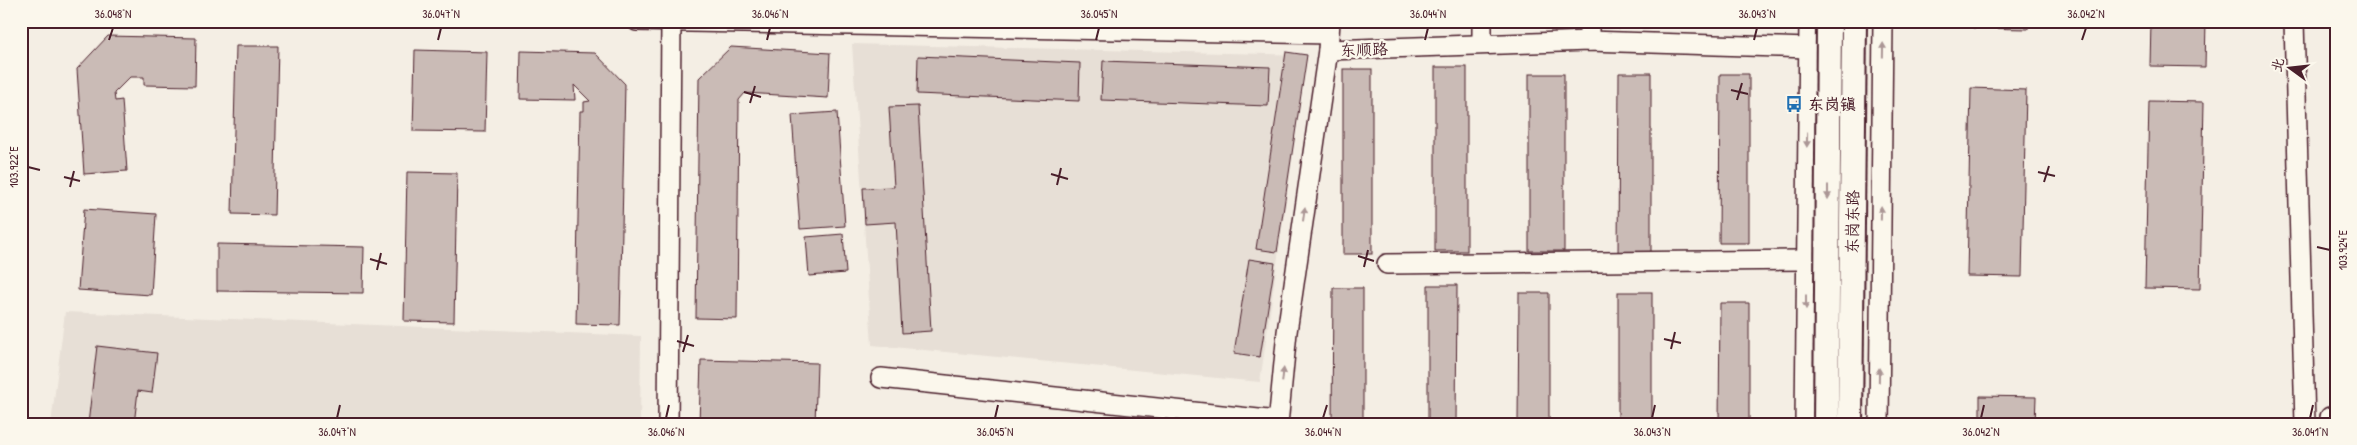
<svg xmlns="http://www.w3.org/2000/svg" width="2357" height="445" font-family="'Patrick Hand','LXGW WenKai TC',sans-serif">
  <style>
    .built { fill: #e7dfd6 }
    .building { fill: #cabbb6; stroke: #4a1f2b }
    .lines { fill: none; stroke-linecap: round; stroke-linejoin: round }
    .minor-casing { stroke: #4a1f2b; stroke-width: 22 }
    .minor { stroke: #fbf7ec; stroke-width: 19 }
    .major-bridge-casing { stroke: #4a1f2b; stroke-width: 28; stroke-linecap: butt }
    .major-bridge { stroke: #fbf7ec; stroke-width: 24 }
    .oneway { fill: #ab9695 }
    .ticks { fill: none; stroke: #4a1f2b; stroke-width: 2 }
    .labels { text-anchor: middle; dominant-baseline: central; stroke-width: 5; stroke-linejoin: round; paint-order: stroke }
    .street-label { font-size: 16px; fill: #4a1f2b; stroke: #fbf7ec }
    .poi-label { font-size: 16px; font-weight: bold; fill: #4a1f2b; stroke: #fbf7ec; text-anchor: start }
    .neatline { fill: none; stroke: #4a1f2b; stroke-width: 2 }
    .ticks-label { font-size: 12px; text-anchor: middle; fill: #4a1f2b }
  </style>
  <rect width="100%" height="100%" fill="#f4eee4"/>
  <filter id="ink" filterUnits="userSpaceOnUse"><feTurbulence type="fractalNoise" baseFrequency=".02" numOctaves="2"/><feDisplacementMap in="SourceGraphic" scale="10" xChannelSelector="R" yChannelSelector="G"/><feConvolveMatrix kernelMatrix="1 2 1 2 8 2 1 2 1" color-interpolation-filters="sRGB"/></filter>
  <g filter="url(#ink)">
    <!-- built -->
    <g class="built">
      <path d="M852,44l455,11 -47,327 -388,-37z"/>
      <path d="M65,312l576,24 -1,88h-589z"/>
    </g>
    <!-- building -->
    <g class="building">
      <path d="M1973,21h55v8l-55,-1z"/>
      <path d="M2151,21h55l-1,46 -55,-1z"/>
      <path d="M108,36l88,2 -1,48 -51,-1v-8h-14l-16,16 1,8 7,-1 5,71 -43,3 -7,-105z"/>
      <path d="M236,46h42l-4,169 -42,-1z"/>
      <path d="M731,47l99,6 -2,45 -83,-5 -6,7 -2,219 -41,-1 3,-240z"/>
      <path d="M415,50l72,2 -2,80 -72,-1z"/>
      <path d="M521,51l74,2 30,31 -5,241 -44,-1 4,-213h4v-9l6,-1 -16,-16 1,15 -55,-1z"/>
      <path d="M1286,52l21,3 -30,197 -21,-3z"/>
      <path d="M918,56l162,7 -1,38 -162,-7z"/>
      <path d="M1103,61l167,6 -2,39 -167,-6z"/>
      <rect x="1435" y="67" width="32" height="184"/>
      <rect x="1343" y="69" width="29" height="185"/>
      <path d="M1619,73h32v186h-33z"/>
      <rect x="1529" y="74" width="35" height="177"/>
      <path d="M1720,74h29v169h-30z"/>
      <path d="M1971,88l55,2 -4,187 -55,-1z"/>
      <path d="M2149,101l55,1 -4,187 -55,-1z"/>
      <path d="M918,106l13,225 -29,2 -6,-111 -31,2 -2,-36 31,-1 -5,-80z"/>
      <path d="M837,112l8,114 -45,3 -8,-114z"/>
      <path d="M407,172l50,1 -3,149 -50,-1z"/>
      <path d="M84,209l72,5 -5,81 -73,-5z"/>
      <path d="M843,234l3,39 -37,3 -3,-39z"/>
      <path d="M217,244l147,3 -1,46 -146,-2z"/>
      <path d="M1249,259l26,4 -15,94 -26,-4z"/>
      <path d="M1428,285h29l-1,139h-28z"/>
      <path d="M1333,288h30v136h-31z"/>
      <rect x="1618" y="292" width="34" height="132"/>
      <path d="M1519,293h30v131h-31z"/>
      <path d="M1720,303h29v121h-30z"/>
      <path d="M97,346l60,7 -5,40 -14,-2 -4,33h-46z"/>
      <path d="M701,360l116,3 -2,61h-116z"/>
      <path d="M1980,396l56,1 -1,27h-55z"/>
    </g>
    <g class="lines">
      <!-- minor casing -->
      <g class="minor-casing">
        <g id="minor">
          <path d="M637,21l692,13"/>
          <path d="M1482,21v23"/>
          <path d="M2294,21l11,403"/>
          <path d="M1330,22l-2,28 261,-9 219,7"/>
          <path d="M1589,41v-20"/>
          <path d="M1387,264l419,-4"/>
          <path d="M881,378l397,43"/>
          <path d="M2330,417h6"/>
          <path d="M668,424l3,-403"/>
          <path d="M1278,424l9,-92 41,-282"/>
          <path d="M1805,424l4,-403"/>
          <path d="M1879,424l4,-403"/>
        </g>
      </g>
      <!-- minor -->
      <use href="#minor" class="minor"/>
      <!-- major-bridge casing -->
      <g class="major-bridge-casing">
        <g id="major-bridge">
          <path d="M1826,424l3,-403"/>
          <path d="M1850,424l4,-403"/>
        </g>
      </g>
      <!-- major-bridge -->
      <use href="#major-bridge" class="major-bridge"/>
    </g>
    <!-- one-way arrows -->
    <defs><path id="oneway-solid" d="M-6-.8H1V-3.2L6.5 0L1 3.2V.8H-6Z" transform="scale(1.25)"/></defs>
    <g class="oneway">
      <use href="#oneway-solid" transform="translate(1883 50) rotate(-89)"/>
      <use href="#oneway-solid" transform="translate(1807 140) rotate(91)"/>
      <use href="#oneway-solid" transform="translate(1828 192) rotate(90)"/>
      <use href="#oneway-solid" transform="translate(1881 213) rotate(-89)"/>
      <use href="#oneway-solid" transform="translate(1304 214) rotate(-82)"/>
      <use href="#oneway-solid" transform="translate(1806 302) rotate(90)"/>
      <use href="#oneway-solid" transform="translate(1283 375) rotate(-84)"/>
      <use href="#oneway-solid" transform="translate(1879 375) rotate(-89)"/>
    </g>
  </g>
  <!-- ticks -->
  <path class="ticks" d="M109,40l4,-12M438,40l3,-12M767,40l3,-12M1096,40l3,-12M1425,40l3,-12M1754,40l3,-12M2082,40l4,-12M1731,90l17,4M744,92l17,5M1737,100l5,-17M750,103l5,-17M28,167l12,3M2038,172l17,4M1051,174l17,5M64,177l16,4M2044,182l5,-16M1057,185l4,-17M70,187l4,-16M2317,247l13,3M1358,256l16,5M370,259l17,5M1364,267l4,-17M377,270l4,-17M1664,339l17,4M677,341l17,5M1671,349l4,-17M683,352l5,-17M337,418l3,-13M666,418l3,-13M995,418l3,-13M1323,418l4,-13M1652,418l3,-13M1981,418l3,-13M2310,418l3,-13"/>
  <!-- icons -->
  <defs>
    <g id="bus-bare" transform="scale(1.35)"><path d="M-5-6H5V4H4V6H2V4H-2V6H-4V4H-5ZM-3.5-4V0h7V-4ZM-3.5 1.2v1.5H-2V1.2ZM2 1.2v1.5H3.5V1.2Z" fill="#1f6fb2" stroke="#fbf7ec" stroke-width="2.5" paint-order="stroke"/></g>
  </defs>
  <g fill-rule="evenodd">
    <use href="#bus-bare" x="1794" y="104"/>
  </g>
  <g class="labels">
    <!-- street labels -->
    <g class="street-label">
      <text transform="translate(1364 49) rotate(-2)">东顺路</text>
      <text transform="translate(1852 222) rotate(-89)">东岗东路</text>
    </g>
    <!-- poi labels -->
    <g class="poi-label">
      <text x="1808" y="104">东岗镇</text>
    </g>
  </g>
  <!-- margin -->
  <rect width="2357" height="445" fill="none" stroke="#fbf7ec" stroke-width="55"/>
  <!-- north arrow -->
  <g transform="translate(2290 68) rotate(285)" stroke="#fbf7ec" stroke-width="4" paint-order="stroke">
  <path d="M0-4L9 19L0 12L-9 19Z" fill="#4a1f2b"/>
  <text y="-8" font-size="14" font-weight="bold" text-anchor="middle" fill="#4a1f2b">北</text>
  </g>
  <rect x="28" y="28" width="2302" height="390" class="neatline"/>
  <g class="ticks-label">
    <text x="113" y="18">36.048°N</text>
    <text x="441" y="18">36.047°N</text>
    <text x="770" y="18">36.046°N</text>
    <text x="1099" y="18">36.045°N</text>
    <text x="1428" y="18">36.044°N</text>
    <text x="1757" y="18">36.043°N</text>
    <text x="2086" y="18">36.042°N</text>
    <text transform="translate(14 167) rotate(-90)" y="4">103.922°E</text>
    <text transform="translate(2343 250) rotate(-90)" y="4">103.924°E</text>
    <text x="337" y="436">36.047°N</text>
    <text x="666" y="436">36.046°N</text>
    <text x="995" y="436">36.045°N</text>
    <text x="1323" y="436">36.044°N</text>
    <text x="1652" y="436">36.043°N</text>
    <text x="1981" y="436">36.042°N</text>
    <text x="2310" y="436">36.041°N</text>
  </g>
</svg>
